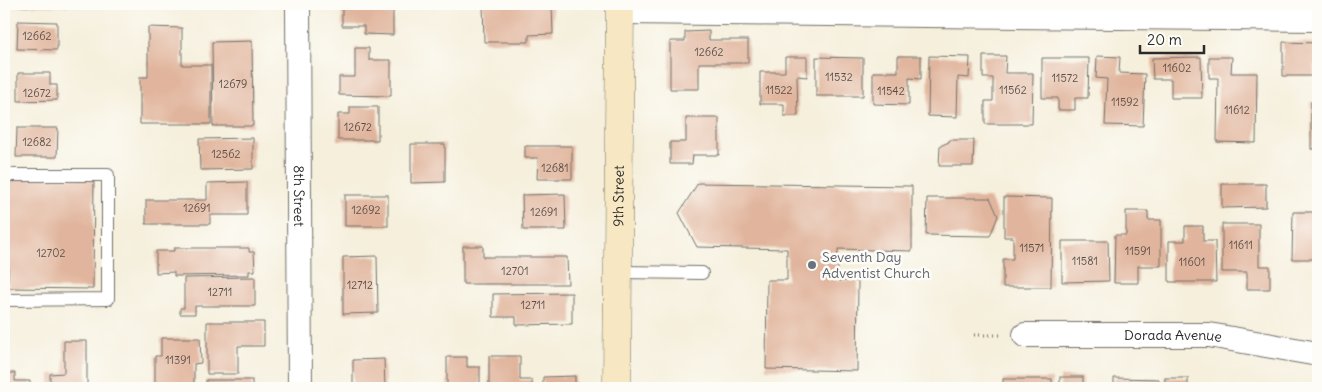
<svg xmlns="http://www.w3.org/2000/svg" width="1322" height="392" font-family="Delius,sans-serif">
  <style>
    .building { fill: #e1b59d }
    .lines { fill: none; stroke-linecap: round; stroke-linejoin: round }
    .lane-casing { stroke: #727069; stroke-width: 14 }
    .street-casing { stroke: #727069; stroke-width: 26 }
    .secondary-casing { stroke: #727069; stroke-width: 29 }
    .path { stroke: #727069; stroke-width: 3; stroke-dasharray: 1 4; stroke-linecap: butt }
    .lane { stroke: #fff; stroke-width: 12 }
    .street { stroke: #fff; stroke-width: 24 }
    .secondary { stroke: #f7e8c3; stroke-width: 28 }
    .worship-dot { fill: #6b7280; stroke: #fdfcf7; stroke-width: 2 }
    .labels { text-anchor: middle; dominant-baseline: central; stroke-width: 5; stroke-linejoin: round; paint-order: stroke }
    .number-label { font-size: 11px; fill: #584e48 }
    .street-label { font-size: 14px; fill: #2b2b2b; stroke: #fdfcf7 }
    .worship-label { font-size: 14px; fill: #5b616d; stroke: #fdfcf7; text-anchor: start }
  </style>
  <rect width="100%" height="100%" fill="#fdfcf7"/>
  <filter id="ink" filterUnits="userSpaceOnUse"><feTurbulence type="fractalNoise" baseFrequency=".02" numOctaves="2"/><feDisplacementMap in="SourceGraphic" scale="10" xChannelSelector="R" yChannelSelector="G"/><feConvolveMatrix kernelMatrix="1 2 1 2 8 2 1 2 1" color-interpolation-filters="sRGB"/></filter>
  <filter id="wash" filterUnits="userSpaceOnUse"><feTurbulence type="fractalNoise" baseFrequency=".0096" numOctaves="4" result="noise"/><feDisplacementMap in="SourceGraphic" scale="20" xChannelSelector="R" yChannelSelector="G"/><feGaussianBlur stdDeviation="1.12" result="paint"/><feColorMatrix in="noise" values="0 0 0 0 0 0 0 0 0 0 0 0 0 0 0 0 0 1.4 0 .05"/><feComposite in="paint" operator="in"/></filter>
  <g filter="url(#wash)">
    <rect width="100%" height="100%" fill="#f5efdc"/>
    <g id="blocks">
      <!-- building -->
      <g class="building">
        <rect x="17" y="4" width="68" height="2"/>
        <path d="M342,4h51v31l-29,-1v-8h-22z"/>
        <path d="M483,4h69l1,30 -24,1v7h-45z"/>
        <path d="M18,21l39,1v28l-40,-1z"/>
        <path d="M148,27l34,1v37h29v59h-71v-47h8z"/>
        <path d="M709,31v9h39v23h-49v26h-29v-48h15v-9z"/>
        <path d="M252,41l1,85h-40l-1,-84z"/>
        <path d="M1283,42l35,1v22h-4v11h-31z"/>
        <path d="M355,48h14v12h22v36l-52,-1v-18h16z"/>
        <path d="M898,56h23v23l-12,-1v27l-36,-1v-32h25z"/>
        <path d="M929,56l41,1 -1,21 -11,-1 -1,40 -29,-1z"/>
        <path d="M983,56h23l-1,17h28l-1,51h-47v-23h8v-23h-10z"/>
        <path d="M1097,56l23,1 -1,16 26,1 -2,52 -38,-1 2,-46 -11,-1z"/>
        <path d="M785,57h22v20l-10,-1 1,40h-14v-12h-24v-32h25z"/>
        <path d="M816,57l47,1v38h-47z"/>
        <path d="M1201,57l1,41h-31v-19h-18l-1,-21z"/>
        <path d="M1209,57h23l-1,16h26l-1,70 -39,-1 1,-64h-9z"/>
        <path d="M1042,58h47l-1,40h-13v12h-17v-12h-16z"/>
        <path d="M18,73h32v12h7v15l-39,1z"/>
        <rect x="1311" y="102" width="7" height="47"/>
        <path d="M350,107h28v33h-40v-26h12z"/>
        <path d="M686,118h33v37h-26l-1,9h-22v-22h16z"/>
        <path d="M17,128h41l-1,29h-41z"/>
        <path d="M253,138v31l-53,1 -1,-31z"/>
        <path d="M949,140h25l-1,26h-34l1,-20 9,-4z"/>
        <path d="M411,144h34v38l-34,1z"/>
        <path d="M525,146h47v33h-35l1,-21h-13z"/>
        <path d="M9,178h85l-1,111 -85,-1z"/>
        <path d="M247,182v33h-37v9h-64v-24h61v-17z"/>
        <path d="M698,183l214,3v65l-74,-2v32h20l-1,90 -91,-2 1,-89h20v-31l-90,-2 -18,-34z"/>
        <path d="M1222,184h44v23l-44,1z"/>
        <path d="M565,194l1,36h-43l-1,-35z"/>
        <rect x="345" y="195" width="43" height="31"/>
        <path d="M1004,197l48,1 -1,89h-48v-28h10v-22h-9z"/>
        <path d="M927,198h63l8,18 -8,20 -64,-1z"/>
        <path d="M1126,211h22v9h13v46h-23v17h-24l1,-48h11z"/>
        <path d="M1293,212h25v47h-26z"/>
        <path d="M1222,224h37v42h11v23h-23v-17h-25z"/>
        <path d="M1185,226h18v15h12l1,41h-47v-41h16z"/>
        <path d="M1062,241h46l1,40 -47,1z"/>
        <path d="M463,246h20v11h84l1,27h-105z"/>
        <path d="M174,248h75v4h5l1,19h-6v4l-75,1v-4l-18,1v-22h18z"/>
        <path d="M377,256l1,57 -35,1v-57z"/>
        <path d="M255,277v29h-60v8h-15v-6h4v-30z"/>
        <path d="M572,293v31l-56,1v-8h-23v-23z"/>
        <path d="M207,322h57v24h-26v28h-31z"/>
        <path d="M161,338h39l1,25 -7,1v24h-39v-32h6z"/>
        <path d="M64,341h23v47h-37v-14l14,-1z"/>
        <path d="M489,356h31v24h12v8h-43z"/>
        <path d="M447,357h20v10h13v21h-33z"/>
        <path d="M384,359l1,29h-32v-28z"/>
        <path d="M4,373h11v8h15v7h-26z"/>
        <path d="M575,376v12h-32v-11z"/>
        <rect x="1060" y="377" width="23" height="11"/>
        <path d="M1114,378l45,1v9h-45z"/>
        <rect x="1165" y="378" width="23" height="10"/>
        <rect x="1003" y="379" width="49" height="9"/>
        <rect x="206" y="380" width="46" height="8"/>
        <path d="M94,385l29,1v2h-29z"/>
      </g>
    </g>
  </g>
  <g filter="url(#ink)">
    <use href="#blocks" fill-opacity="0" stroke="#727069" stroke-width="1"/>
    <g class="lines">
      <!-- lane casing -->
      <g class="lane-casing">
        <g id="lane">
          <path d="M4,175h104v124l-104,1"/>
          <path d="M617,272l85,1"/>
        </g>
      </g>
      <!-- street casing -->
      <g class="street-casing">
        <g id="street">
          <path id="s1" d="M298,4l2,384"/>
          <path d="M620,12l698,7"/>
          <path id="s2" d="M1025,335h184l109,19"/>
        </g>
      </g>
      <!-- secondary casing -->
      <g class="secondary-casing">
        <g id="secondary">
          <path id="s3" d="M617,388l3,-384"/>
        </g>
      </g>
      <!-- path -->
      <path class="path" d="M974,335h29"/>
      <!-- lane -->
      <use href="#lane" class="lane"/>
      <!-- street -->
      <use href="#street" class="street"/>
      <!-- secondary -->
      <use href="#secondary" class="secondary"/>
    </g>
  </g>
  <!-- markers -->
  <circle class="worship-dot" cx="812" cy="265" r="5"/>
  <g class="labels">
    <!-- number labels -->
    <g class="number-label">
      <text x="37" y="36">12662</text>
      <text x="709" y="52">12662</text>
      <text x="1177" y="68">11602</text>
      <text x="839" y="77">11532</text>
      <text x="1065" y="78">11572</text>
      <text x="233" y="84">12679</text>
      <text x="779" y="90">11522</text>
      <text x="1013" y="90">11562</text>
      <text x="891" y="91">11542</text>
      <text x="37" y="93">12672</text>
      <text x="1125" y="102">11592</text>
      <text x="1237" y="110">11612</text>
      <text x="358" y="127">12672</text>
      <text x="37" y="142">12682</text>
      <text x="226" y="154">12562</text>
      <text x="555" y="168">12681</text>
      <text x="197" y="208">12691</text>
      <text x="366" y="210">12692</text>
      <text x="544" y="212">12691</text>
      <text x="1241" y="245">11611</text>
      <text x="1032" y="248">11571</text>
      <text x="1138" y="251">11591</text>
      <text x="51" y="253">12702</text>
      <text x="1085" y="261">11581</text>
      <text x="1192" y="262">11601</text>
      <text x="515" y="271">12701</text>
      <text x="360" y="285">12712</text>
      <text x="220" y="292">12711</text>
      <text x="533" y="305">12711</text>
      <text x="178" y="360">11391</text>
    </g>
    <!-- street labels -->
    <g class="street-label">
      <text stroke="none"><textPath href="#s1" startOffset="192">8th Street</textPath></text>
      <text stroke="none"><textPath href="#s3" startOffset="192">9th Street</textPath></text>
      <text stroke="none"><textPath href="#s2" startOffset="148">Dorada Avenue</textPath></text>
    </g>
    <!-- worship labels -->
    <g class="worship-label">
      <text x="822" y="257">Seventh Day<tspan x="822" dy="16">Adventist Church</tspan></text>
    </g>
  </g>
  <!-- margin -->
  <rect width="1322" height="392" fill="none" stroke="#fdfcf7" stroke-width="20"/>
  <!-- scale -->
  <path d="M1140 45v8h64v-8" fill="none" stroke="#2b2b2b" stroke-width="2.5"/>
  <text x="1147" y="45" font-size="15" fill="#2b2b2b" stroke="#fdfcf7" stroke-width="4" paint-order="stroke">20 m</text>
</svg>
